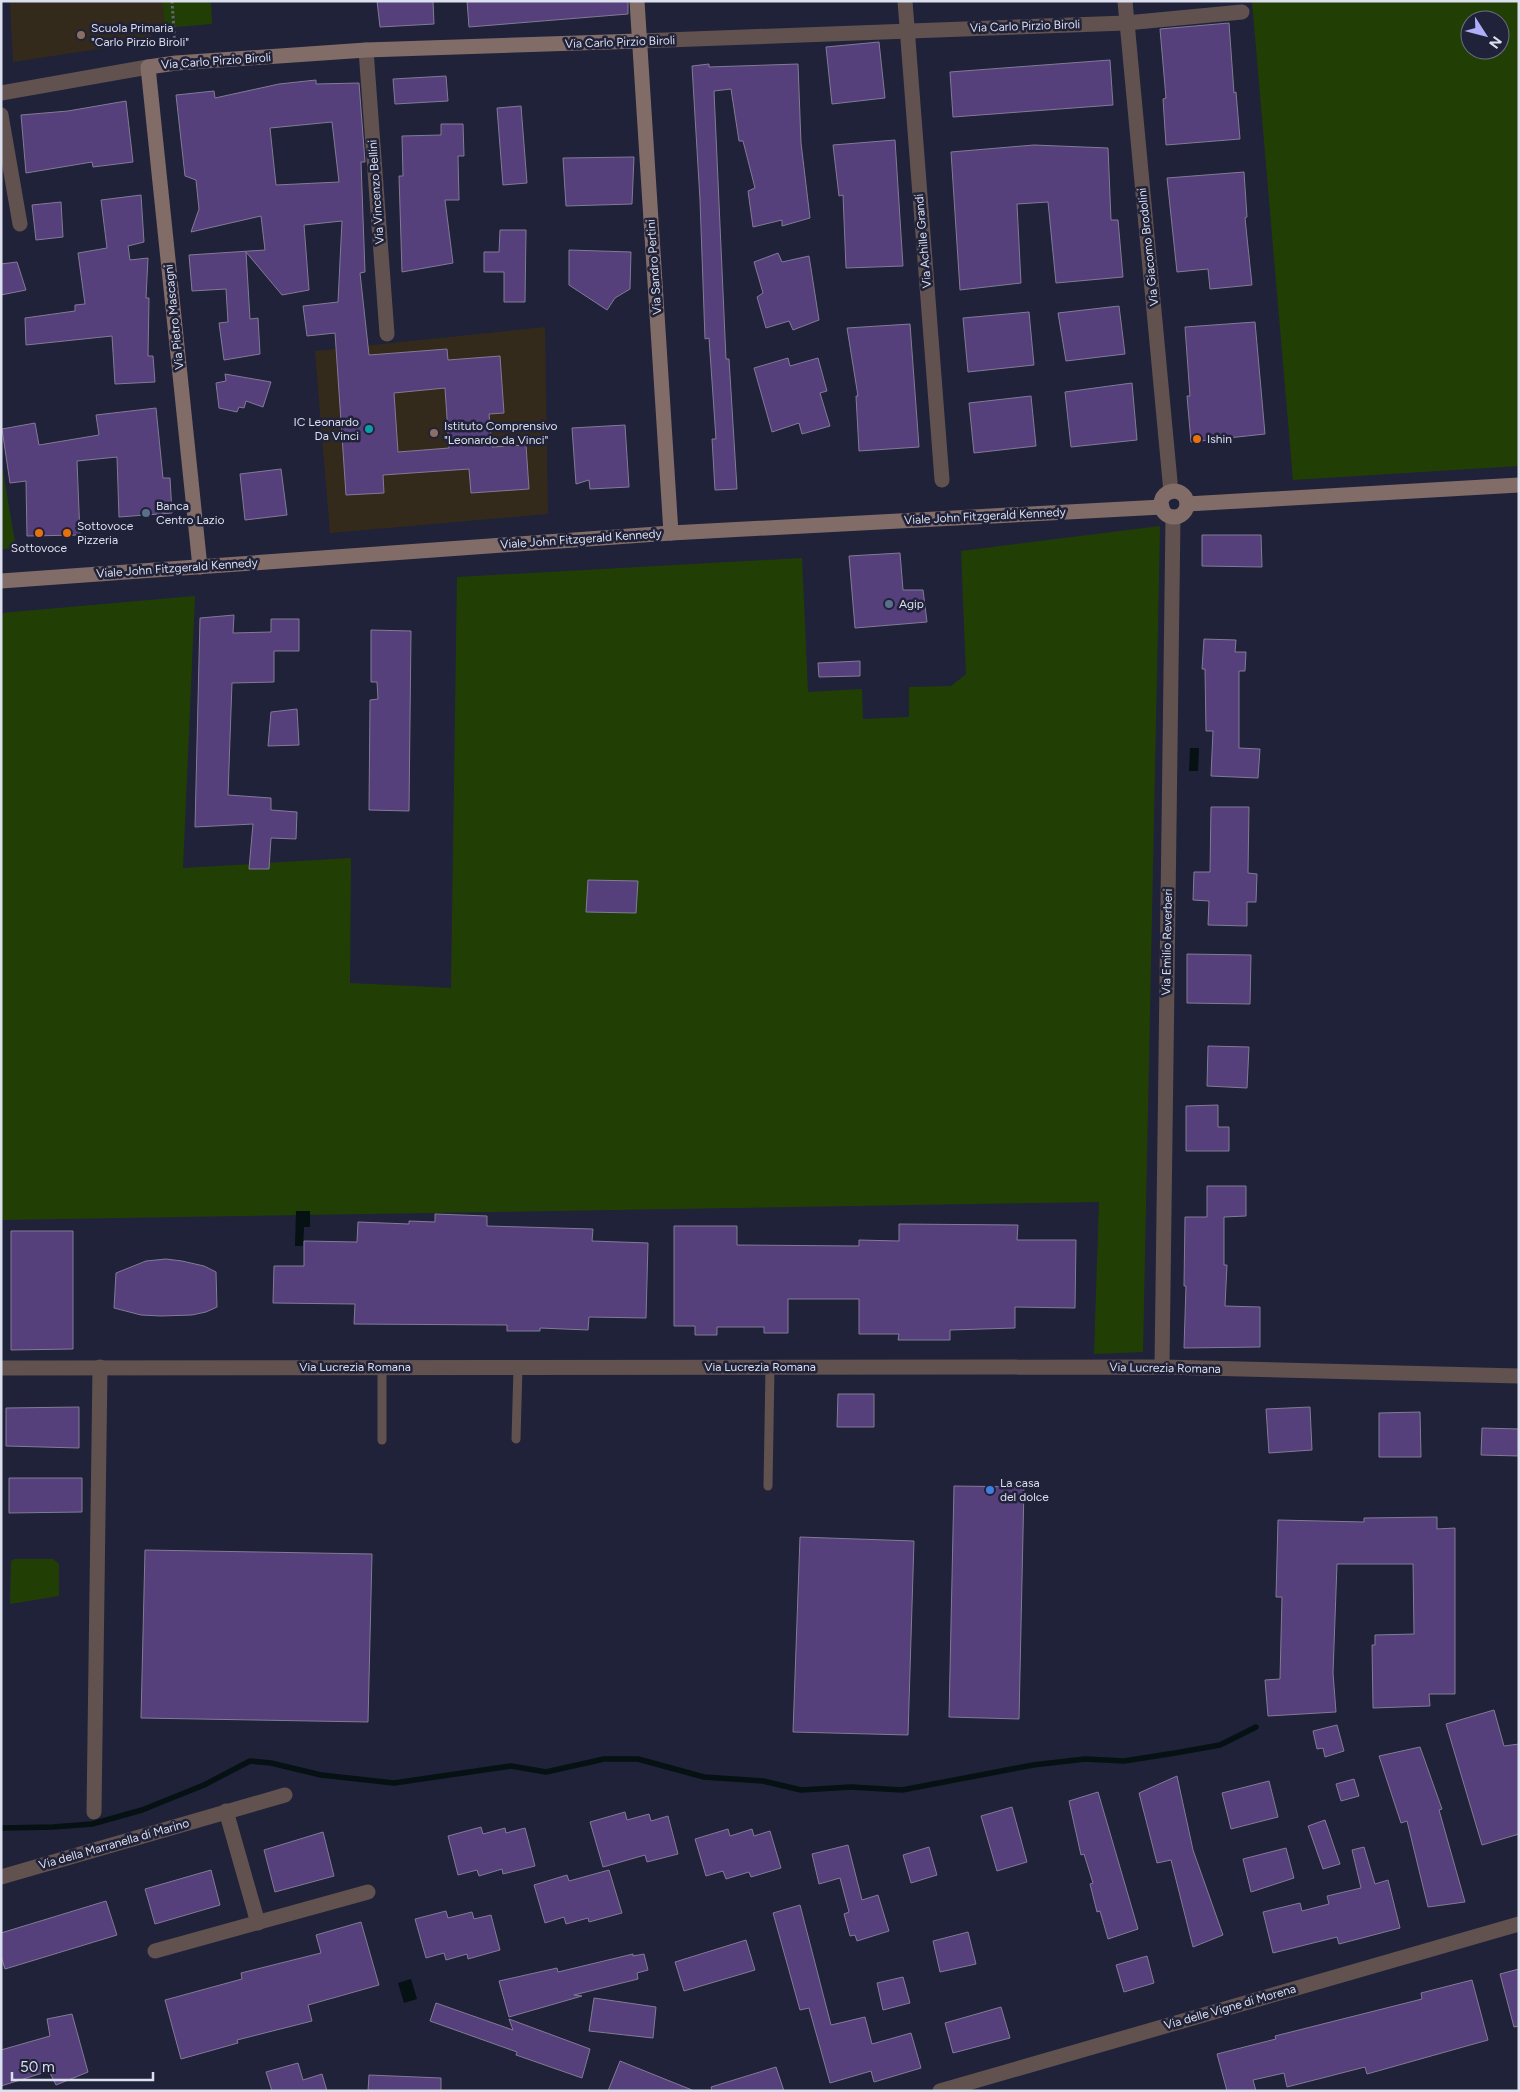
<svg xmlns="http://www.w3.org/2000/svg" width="1520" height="2092" font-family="Figtree,sans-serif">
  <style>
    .education { fill: #342a1b }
    .green { fill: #213f05; fill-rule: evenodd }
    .water { fill: #051113 }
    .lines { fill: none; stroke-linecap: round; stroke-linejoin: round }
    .stream { stroke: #051113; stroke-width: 5.5 }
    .building { fill: #55407b; stroke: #827a96; fill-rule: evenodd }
    .path { stroke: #616377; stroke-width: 3; stroke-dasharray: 2.5 2.5; stroke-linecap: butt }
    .lane { stroke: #615250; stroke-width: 9 }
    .street { stroke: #615250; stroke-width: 15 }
    .secondary { stroke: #826c68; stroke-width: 15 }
    .education-dot { fill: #8d6e63; stroke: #202239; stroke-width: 2 }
    .culture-dot { fill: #0f9aa8; stroke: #202239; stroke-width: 2 }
    .food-dot { fill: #e8710a; stroke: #202239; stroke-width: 2 }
    .service-dot { fill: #5c6f8a; stroke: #202239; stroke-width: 2 }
    .shop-dot { fill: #3f7fe0; stroke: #202239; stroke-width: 2 }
    .labels { text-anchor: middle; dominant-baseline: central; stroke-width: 5; stroke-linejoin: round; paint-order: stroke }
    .street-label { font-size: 12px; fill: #dcdfee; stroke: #202239 }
    .poi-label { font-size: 12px; fill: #dcdfee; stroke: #202239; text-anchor: start }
  </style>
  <rect width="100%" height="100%" fill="#202239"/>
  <!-- education -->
  <g class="education">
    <path d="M10,1h153l1,27 -12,1 -1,12 -138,21z"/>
    <path d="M545,327l3,187 -218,19 -15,-182z"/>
  </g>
  <!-- green -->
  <g class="green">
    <path d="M163,1h48l1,23 -48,4z"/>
    <path d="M1252,1h267v465l-226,14zM1470,20h30v30h-30z"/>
    <path d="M1,460l15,88 -15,1z"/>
    <path d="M1160,526l-17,826 -49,2 5,-152 -1098,18v-607l194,-17 -12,272 168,-10 -1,125 101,5 6,-411 345,-19 6,134 54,-3 1,30 46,-2v-30l42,-1 15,-12 -5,-123z"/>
    <path d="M53,1559l6,5v32l-49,8 1,-43 3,-2z"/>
  </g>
  <!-- water -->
  <g class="water">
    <path d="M1190,748h9l-1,23h-9z"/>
    <path d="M296,1211h14v16h-6l-1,19h-8z"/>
    <path d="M411,1979l6,20 -13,4 -6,-20z"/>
  </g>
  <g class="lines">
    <!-- stream -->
    <path class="stream" d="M1,1828l52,-1 39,-3 50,-14 62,-25 46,-24 21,2 50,12 73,8 117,-17 35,6 58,-13h34l66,18 59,4 38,9 50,-3 51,3 131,-25 52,-6 39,2 51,-8 45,-8 36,-18"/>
  </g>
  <!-- building -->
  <g class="building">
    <path d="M377,1h56l1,23 -54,3z"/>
    <path d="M467,1h161v13l-159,13z"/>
    <path d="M1229,23l5,70 2,-1 4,47 -74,6 -3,-46 3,-1 -6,-69z"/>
    <path d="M879,42l6,56 -53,6 -6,-57z"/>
    <path d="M1110,60l3,45 -160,12 -3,-45z"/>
    <path d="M709,64v3l89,-3 3,79 9,75 -28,8v-6l-29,7 -5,-36 7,-3 -12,-47h-4l-8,-52 -17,2 12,268h3l8,130 -22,1 -3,-51h4l-7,-101 -4,1 -5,-139 -8,-134z"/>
    <path d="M446,76l2,25 -53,3 -2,-25z"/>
    <path d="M316,80v4l43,-1 6,79h-4l4,110 -5,1 9,82 78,-6 1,11 52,-4 4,57 -15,1 3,33 34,-2 3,44 -58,4 -2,-24 -86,6 1,18 -38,2 -11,-162 -28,3 -4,-30 35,-4 4,-81 -38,4 5,65 -27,5 -36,-43 4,67 8,-1 2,36 -36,6 -5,-37 9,-1 -2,-33 -34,2 -3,-36 76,-5 -4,-34 -70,16 8,-23 -3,-29 -11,-4 -9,-81 38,-4 1,7 64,-14zM332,122l7,60 -63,3 -6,-57zM445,388l4,60 -51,4 -4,-59z"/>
    <path d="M126,101l7,61 -40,5 -1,-5 -66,11 -5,-58 47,-4z"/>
    <path d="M521,106l6,77 -24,2 -6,-77z"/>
    <path d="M441,124h22l1,32h-6l1,44h-14l8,63 -51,9 -3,-96h4l-1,-40 39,-1z"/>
    <path d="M895,140l8,126 -57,2 -3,-73 -4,1 -6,-51z"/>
    <path d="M1034,145l74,3 3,72h7l5,57 -67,6 -8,-81 -31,2 4,79 -61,7 -9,-138z"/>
    <path d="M634,157l-2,47 -66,2 -3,-48z"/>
    <path d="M1244,172l3,45 -2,1 7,67 -42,4 -2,-20 -31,3 -10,-94z"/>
    <path d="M141,195l3,47 -16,4 2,14 18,-2 -2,40h3l-1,58h5l2,26 -40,2 -3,-48 -86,9 -1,-27 50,-7v-6l10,-1 -7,-51 29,-5 -6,-48z"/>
    <path d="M61,202l2,35 -27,3 -4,-35z"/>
    <path d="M500,230h26l-1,72h-21v-30h-20v-20h15z"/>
    <path d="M569,250l62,2 -1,37 -15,9 -8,12 -38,-25z"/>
    <path d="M778,253l4,9 27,-6 10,64 -26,10 -4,-9 -23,7 -9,-31 6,-4 -9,-31z"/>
    <path d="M17,262l9,28 -25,5v-31z"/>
    <path d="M1119,306l6,48 -59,7 -8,-48z"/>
    <path d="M1029,312l5,53 -66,7 -5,-54z"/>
    <path d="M1255,322l10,112 -74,8 -4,-46h3l-5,-69z"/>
    <path d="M910,324l9,123 -60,4 -3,-55h2l-11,-68z"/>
    <path d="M788,358l2,8 28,-8 9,33 -7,2 10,33 -28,8 -3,-11 -27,9 -18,-64z"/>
    <path d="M225,374l46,8 -8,25 -17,-6 -2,7 -5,-1 -2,5 -18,-4 -3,-25 10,-2z"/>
    <path d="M1132,383l5,57 -66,7 -6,-55z"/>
    <path d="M1031,396l5,50 -62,7 -5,-50z"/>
    <path d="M156,408l7,70h7l2,35 -53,4 -2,-60 -40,4 3,74 -53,1 -1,-55 -16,2 -8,-54 33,-6 4,22 60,-10 -3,-20z"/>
    <path d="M625,425l4,62 -39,2 -1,-9 -13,4 -4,-56z"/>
    <path d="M281,469l6,46 -42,5 -5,-46z"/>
    <path d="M1202,535h59l1,32 -60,-1z"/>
    <path d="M900,553l3,37h20l4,32 -72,6 -6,-72z"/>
    <path d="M234,615l-1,18 38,-1v-13h28v32h-25v31l-42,1 -4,112 43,3v12l26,2 -1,27 -25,-1 -2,31h-20l4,-45 -58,3 5,-209z"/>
    <path d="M371,630l40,1 -2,180 -40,-1 1,-110 8,-1 -1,-17h-6z"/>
    <path d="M1204,639l32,1 -1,12h11l-1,19h-6v77l21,1 -2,29 -47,-2 2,-45h-7l-1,-62h-3z"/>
    <path d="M860,661v15l-41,1 -1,-14z"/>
    <path d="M297,709l2,36 -31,1 3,-34z"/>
    <path d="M1211,807h38l-1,66 9,1 -1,28h-9v24l-39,-1 1,-24 -16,-1 1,-28h16z"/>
    <path d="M588,880l50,1 -2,32 -50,-1z"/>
    <path d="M1187,954l64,1 -1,49 -63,-1z"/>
    <path d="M1208,1046l41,1 -2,41 -40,-2z"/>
    <path d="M1218,1105v22h11v24h-43v-45z"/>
    <path d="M1207,1186h39v30l-22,1v48h3l-2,41 35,1v40l-76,1 2,-62h-2l1,-69h22z"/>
    <path d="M435,1214l52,2v10l106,3 -1,12 56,2 -2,75 -57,-1 -1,13 -48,-2v3h-33v-6l-153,-1 1,-20 -82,-1 1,-37h30v-25l53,1 1,-20 51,2v-3l26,1z"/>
    <path d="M899,1224l119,1 -1,15h59l-1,68 -60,-1v21l-65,2v10h-52l1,-6h-40v-35h-71v34h-24v-6h-47v8h-22v-9h-21v-100h63v19l122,1v-6l40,1z"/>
    <path d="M11,1231h62v118l-62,1z"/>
    <path d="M166,1259l16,2 22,5 12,6 1,35 -11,5 -14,3 -31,1 -20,-1 -27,-7 2,-35 30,-12z"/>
    <path d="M838,1394h36v33h-37z"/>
    <path d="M79,1407v41l-73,-2v-38z"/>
    <path d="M1310,1407l2,43 -43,3 -3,-44z"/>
    <path d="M1420,1412l1,45h-42v-44z"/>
    <path d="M1482,1428l37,1v27l-38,-1z"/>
    <path d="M9,1478h73v34l-73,1z"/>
    <path d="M954,1486l70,1 -5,232 -70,-2z"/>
    <path d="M1437,1517v12l18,-1v166h-26l1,12 -57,2 -1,-63h3v-10l39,-1 -1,-70h-76l-4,109 3,39 -68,4 -3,-36 15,-1 2,-82h-6l2,-77 86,2v-4z"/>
    <path d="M800,1537l114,4 -6,194 -115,-3z"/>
    <path d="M145,1550l227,4 -4,168 -227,-4z"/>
    <path d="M1494,1710l10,36 15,-2v90l-37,11 -36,-121z"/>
    <path d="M1337,1725l7,26 -19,6 -2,-9 -6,1 -4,-18z"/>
    <path d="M1420,1747l22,62 -3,1 26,92 -37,5 -21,-86 -6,2 -22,-67z"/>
    <path d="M1177,1776l16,74 30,85 -30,12 -22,-87 -14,3 -18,-70z"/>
    <path d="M1354,1779l5,17 -18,5 -5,-17z"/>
    <path d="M1269,1781l9,36 -47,12 -9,-36z"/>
    <path d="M1098,1792l40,137 -30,10 -8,-28 -3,1 -7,-28 3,-1 -9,-29 -3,1 -12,-54z"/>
    <path d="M1012,1807l15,55 -30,9 -16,-55z"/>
    <path d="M625,1812l2,8 22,-6 2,7 17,-5 10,38 -31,8 -2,-7 -42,12 -13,-45z"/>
    <path d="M1325,1820l15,44 -17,5 -15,-43z"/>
    <path d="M481,1827l2,7 22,-6 1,5 19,-5 10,38 -32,8 -1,-5 -23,7 -2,-6 -19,5 -10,-39z"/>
    <path d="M728,1829l2,7 22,-7 2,7 16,-5 11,37 -30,9 -2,-5 -23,7 -3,-8 -17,5 -11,-37z"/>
    <path d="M323,1832l11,44 -59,16 -11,-42z"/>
    <path d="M848,1845l14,55 16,-5 11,36 -32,10 -2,-6 -5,1 -6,-22 5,-2 -9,-34 -21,6 -7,-30z"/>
    <path d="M929,1847l8,28 -26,8 -8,-28z"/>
    <path d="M1364,1847l11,37 13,-4 12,48 -61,16 -2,-7 -64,16 -10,-41 37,-9 2,8 27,-7 -2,-8 34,-8 -9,-38z"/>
    <path d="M1286,1848l8,30 -43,14 -8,-33z"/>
    <path d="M211,1870l9,35 -65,19 -10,-35z"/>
    <path d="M609,1870l13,43 -33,9 -1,-4 -22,6 -2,-7 -19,6 -11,-38 33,-10 2,6z"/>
    <path d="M106,1901l11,34 -112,34 -4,-13v-23z"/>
    <path d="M800,1905l31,120 34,-8 7,27 39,-11 10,35 -47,14 -3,-11 -41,12 -21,-75 -9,2 -27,-97z"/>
    <path d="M446,1911l2,7 24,-6 2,7 17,-4 9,35 -32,9 -1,-5 -21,6 -2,-7 -18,5 -11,-39z"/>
    <path d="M361,1922l18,63 -71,20 4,16 -75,19 1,3 -57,16 -16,-59 77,-21 -1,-6 80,-20 -5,-18z"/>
    <path d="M968,1932l8,32 -36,8 -7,-31z"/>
    <path d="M746,1940l9,30 -71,21 -9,-29z"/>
    <path d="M633,1954v2l11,-2 4,16 -11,3 1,6 -64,16 8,1 -73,21 -10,-36 58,-13 1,4z"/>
    <path d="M1147,1956l7,27 -30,9 -8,-27z"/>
    <path d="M1519,1969v57l-5,1 -14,-53z"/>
    <path d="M903,1977l7,26 -27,7 -6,-27z"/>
    <path d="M1472,1980l16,60 -121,34 -2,-7 -78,20 -3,-14 -31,7 3,11h-29l-10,-37 59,-15 -1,-3 147,-37 -1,-6z"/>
    <path d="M594,1998l62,9 -3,31 -64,-7z"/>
    <path d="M436,2003l77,27 -4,-11 81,30 -8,29 -66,-23 1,-3 -87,-31z"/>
    <path d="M1001,2007l9,31 -57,15 -8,-30z"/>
    <path d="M72,2014l16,58 -32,13 -7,-14 -48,15v-36l49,-14 -3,-17z"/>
    <path d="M620,2061l72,29v1h-84z"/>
    <path d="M298,2063l5,17 19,-6 5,17h-55l-6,-19z"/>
    <path d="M776,2067l8,24h-72l-1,-4z"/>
    <path d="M369,2075l72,3v13h-73z"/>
  </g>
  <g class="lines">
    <!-- path -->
    <path class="path" d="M172,1l3,46"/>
    <!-- lane -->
    <g class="lane">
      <path d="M382,1367v73"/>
      <path d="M516,1439l2,-72"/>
      <path d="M768,1486l2,-119"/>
    </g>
    <!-- street -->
    <g class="street">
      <path d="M905,1l37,479"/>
      <path d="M1125,1l46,491"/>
      <path d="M639,41l487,-18 116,-11"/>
      <path d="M366,50l21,284"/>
      <path d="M1,93l147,-26"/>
      <path d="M1,115l19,109"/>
      <path d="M1162,1367l11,-850"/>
      <path d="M1,1368l1161,-1 357,9"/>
      <path d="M226,1811l32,112"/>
      <path d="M94,1812l6,-445"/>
      <path d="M1,1877l284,-82"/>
      <path d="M155,1951l213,-59"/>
      <path d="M940,2091l579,-167"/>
    </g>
    <!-- secondary -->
    <g class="secondary">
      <path d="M637,1l34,532"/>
      <circle cx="1174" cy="504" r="13"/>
      <path d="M1187,504l332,-19"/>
      <path d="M200,567l-52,-500 28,-4 190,-13 273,-9"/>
      <path d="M1,581l670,-48 491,-26"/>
    </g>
  </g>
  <!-- markers -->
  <g class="education-dot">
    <circle cx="81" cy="35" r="5"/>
    <circle cx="434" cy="433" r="5"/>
  </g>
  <circle class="culture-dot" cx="369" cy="429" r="5"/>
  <g class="food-dot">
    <circle cx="1197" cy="439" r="5"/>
    <circle cx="39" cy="533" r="5"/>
    <circle cx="67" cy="533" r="5"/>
  </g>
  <g class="service-dot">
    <circle cx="146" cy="513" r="5"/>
    <circle cx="889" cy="604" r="5"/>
  </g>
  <circle class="shop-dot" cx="990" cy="1490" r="5"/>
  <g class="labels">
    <!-- street labels -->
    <g class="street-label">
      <text transform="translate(1025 26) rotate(-2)">Via Carlo Pirzio Biroli</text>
      <text transform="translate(620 42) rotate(-2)">Via Carlo Pirzio Biroli</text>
      <text transform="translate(216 61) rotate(-4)">Via Carlo Pirzio Biroli</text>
      <text transform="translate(376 192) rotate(-94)">Via Vincenzo Bellini</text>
      <text transform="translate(923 241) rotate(-95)">Via Achille Grandi</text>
      <text transform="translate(1148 247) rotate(-96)">Via Giacomo Brodolini</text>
      <text transform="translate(654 267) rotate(-94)">Via Sandro Pertini</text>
      <text transform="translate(174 317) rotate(-96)">Via Pietro Mascagni</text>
      <text transform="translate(985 516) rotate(-3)">Viale John Fitzgerald Kennedy</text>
      <text transform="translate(581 539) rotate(-4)">Viale John Fitzgerald Kennedy</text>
      <text transform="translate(177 568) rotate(-4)">Viale John Fitzgerald Kennedy</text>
      <text transform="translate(1167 942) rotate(-89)">Via Emilio Reverberi</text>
      <text x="355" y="1367">Via Lucrezia Romana</text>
      <text x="760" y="1367">Via Lucrezia Romana</text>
      <text transform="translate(1165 1368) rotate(1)">Via Lucrezia Romana</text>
      <text transform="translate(114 1844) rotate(-16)">Via della Marranella di Marino</text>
      <text transform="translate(1230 2007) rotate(-16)">Via delle Vigne di Morena</text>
    </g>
    <!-- poi labels -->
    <g class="poi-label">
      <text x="91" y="28">Scuola Primaria<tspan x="91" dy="14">"Carlo Pirzio Biroli"</tspan></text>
      <text x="359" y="422" text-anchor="end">IC Leonardo<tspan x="359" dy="14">Da Vinci</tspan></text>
      <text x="444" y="426">Istituto Comprensivo<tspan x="444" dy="14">"Leonardo da Vinci"</tspan></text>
      <text x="1207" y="439">Ishin</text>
      <text x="156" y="506">Banca<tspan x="156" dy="14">Centro Lazio</tspan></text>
      <text x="77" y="526">Sottovoce<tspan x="77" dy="14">Pizzeria</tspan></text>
      <text x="39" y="548" text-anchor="middle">Sottovoce</text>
      <text x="899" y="604">Agip</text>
      <text x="1000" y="1483">La casa<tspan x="1000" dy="14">del dolce</tspan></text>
    </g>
  </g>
  <!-- border -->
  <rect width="1520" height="2092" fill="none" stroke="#dcdfee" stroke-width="5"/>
  <!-- north arrow -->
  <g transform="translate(1485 35) rotate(126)"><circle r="24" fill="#202239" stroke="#6b6e81"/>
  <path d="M0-4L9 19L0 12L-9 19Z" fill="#afaefa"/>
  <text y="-8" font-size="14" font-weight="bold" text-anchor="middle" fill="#dcdfee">N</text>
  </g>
  <!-- scale -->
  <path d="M12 2072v8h141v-8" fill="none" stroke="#dcdfee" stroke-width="2.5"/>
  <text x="20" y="2072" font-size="15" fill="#dcdfee" stroke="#202239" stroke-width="4" paint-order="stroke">50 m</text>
</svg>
